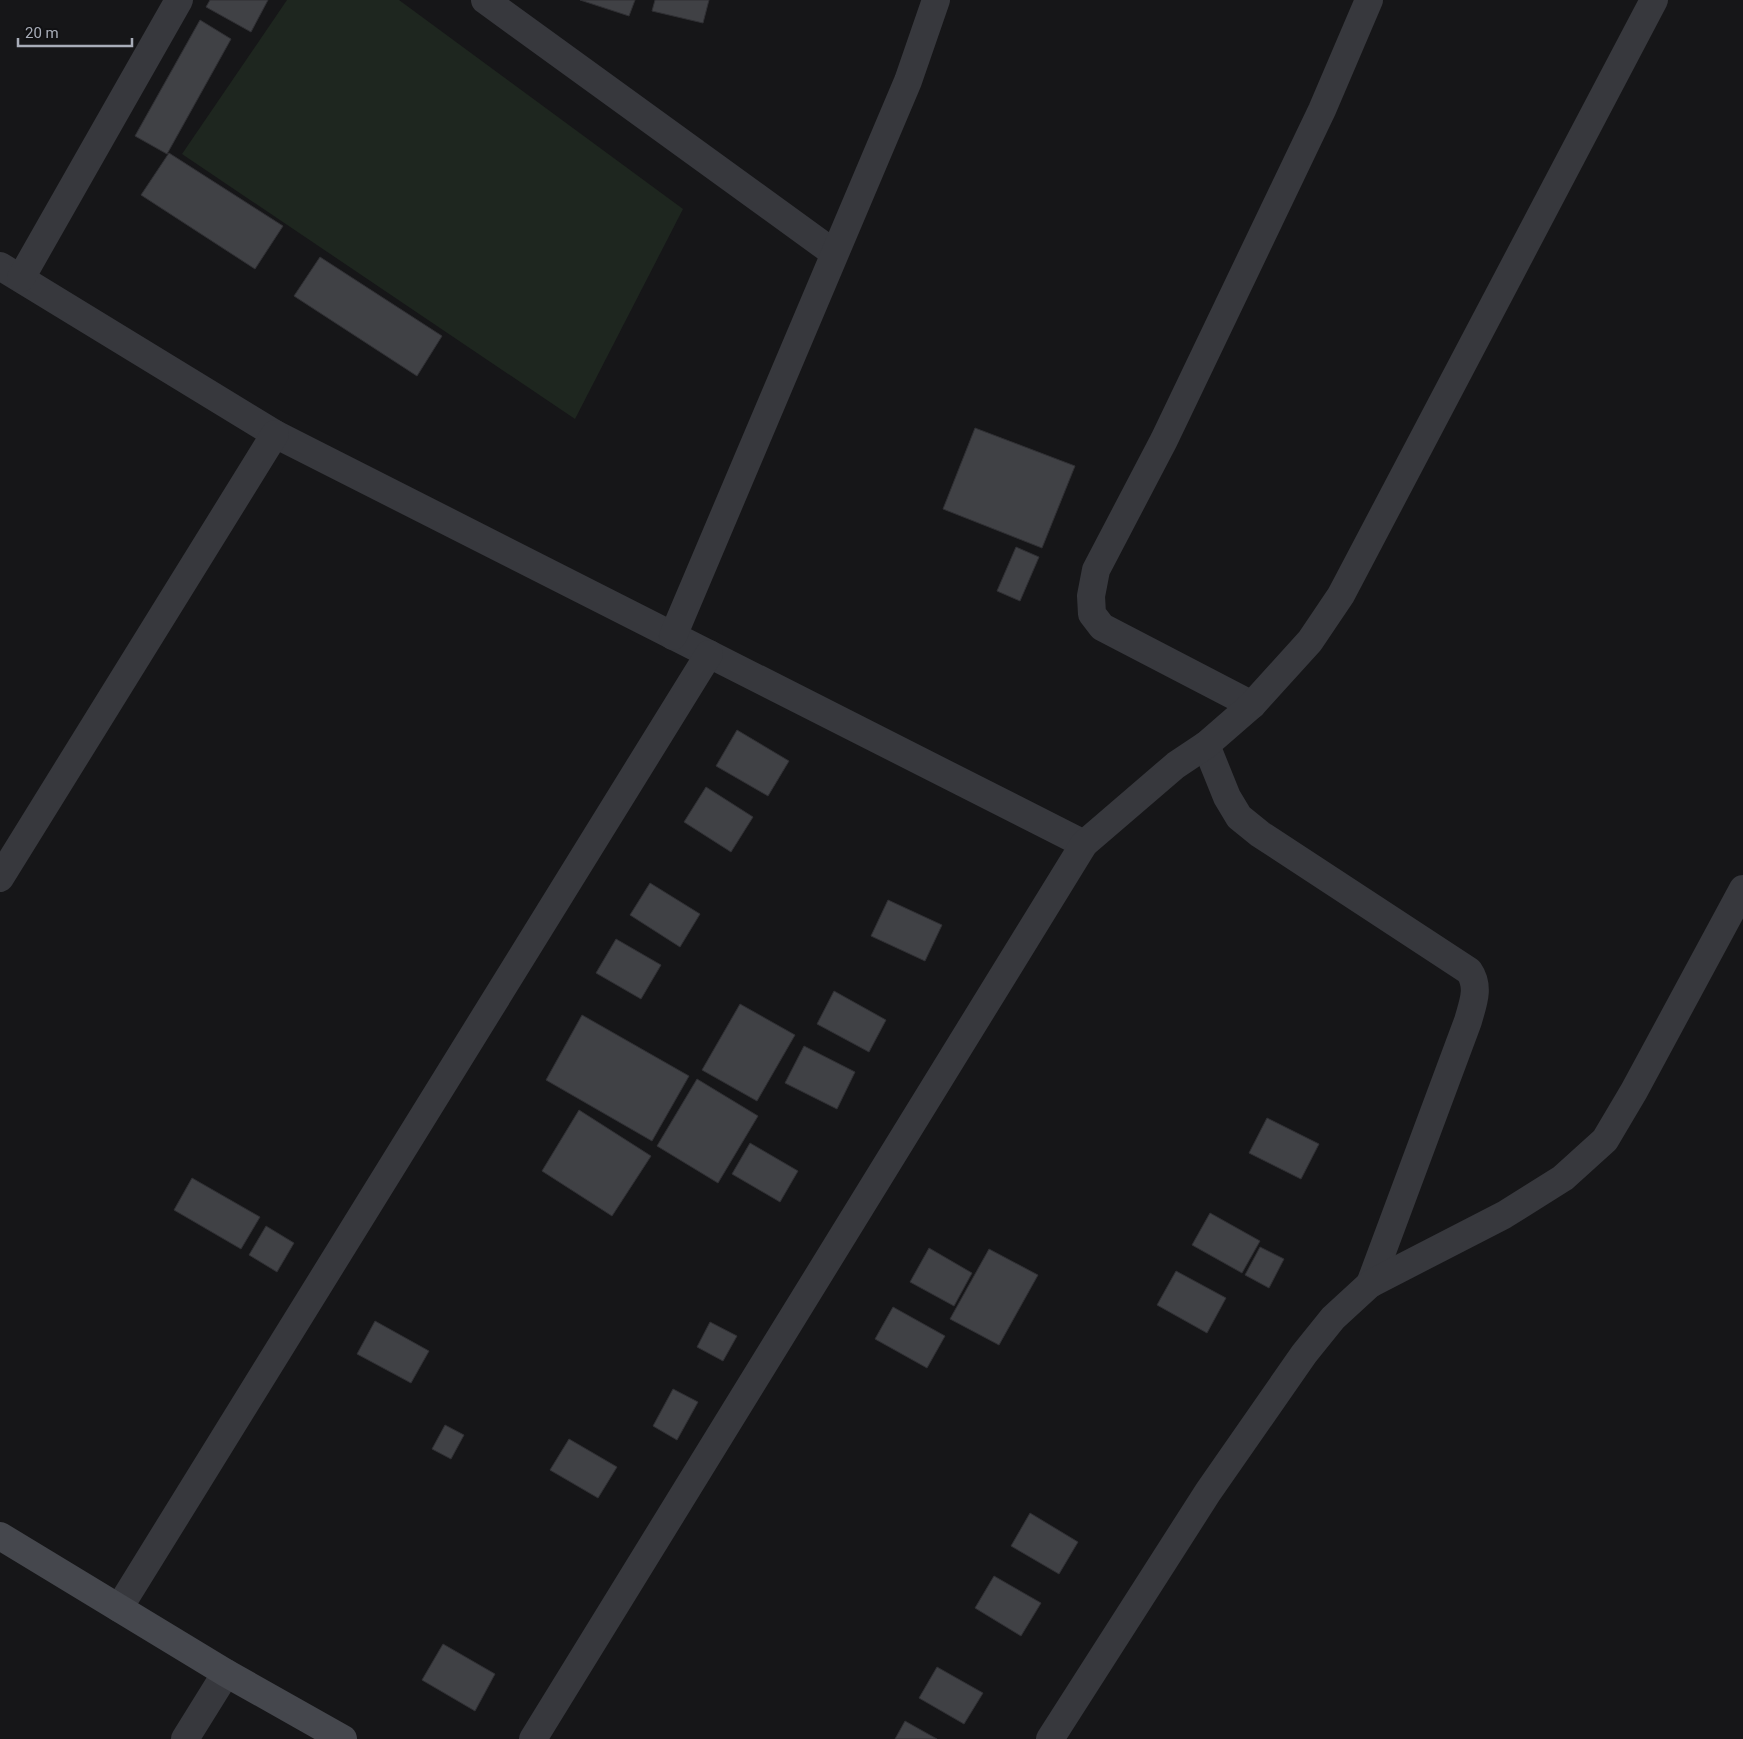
<svg xmlns="http://www.w3.org/2000/svg" width="1743" height="1739" font-family="Roboto,sans-serif">
  <style>
    .green { fill: #1e261f }
    .building { fill: #404145; stroke: #303034 }
    .lines { fill: none; stroke-linecap: round; stroke-linejoin: round }
    .street { stroke: #37383d; stroke-width: 28 }
    .secondary { stroke: #45474d; stroke-width: 28 }
  </style>
  <rect width="100%" height="100%" fill="#161618"/>
  <!-- green -->
  <path class="green" d="M287,0h112l284,209 -108,210 -393,-265z"/>
  <!-- building -->
  <g class="building">
    <path d="M210,0h58l-17,32 -45,-25z"/>
    <path d="M580,0h55l-6,16z"/>
    <path d="M655,0h54l-6,23 -51,-12z"/>
    <path d="M200,20l31,19 -64,115 -32,-18z"/>
    <path d="M169,153l114,73 -28,43 -114,-74z"/>
    <path d="M320,257l122,79 -25,40 -123,-80z"/>
    <path d="M975,428l100,38 -33,82 -99,-39z"/>
    <path d="M1016,547l23,10 -19,44 -23,-10z"/>
    <path d="M737,730l52,31 -21,35 -52,-30z"/>
    <path d="M706,787l47,30 -22,35 -47,-30z"/>
    <path d="M650,883l50,31 -20,33 -50,-32z"/>
    <path d="M888,900l54,25 -17,36 -54,-25z"/>
    <path d="M616,939l45,26 -20,34 -45,-26z"/>
    <path d="M834,991l52,29 -17,32 -52,-28z"/>
    <path d="M740,1004l55,31 -38,66 -55,-31z"/>
    <path d="M582,1015l107,61 -37,65 -106,-61z"/>
    <path d="M804,1046l51,26 -18,37 -52,-26z"/>
    <path d="M697,1079l61,37 -40,67 -61,-37z"/>
    <path d="M579,1110l72,46 -39,60 -70,-45z"/>
    <path d="M1267,1118l52,26 -18,35 -52,-26z"/>
    <path d="M750,1143l48,28 -18,31 -48,-28z"/>
    <path d="M192,1178l68,39 -19,32 -67,-39z"/>
    <path d="M1210,1213l50,28 -18,32 -50,-28z"/>
    <path d="M266,1226l28,17 -17,29 -28,-17z"/>
    <path d="M1260,1247l24,12 -15,29 -24,-13z"/>
    <path d="M929,1248l43,25 -18,33 -44,-24z"/>
    <path d="M989,1249l49,26 -39,70 -49,-26z"/>
    <path d="M1176,1271l50,27 -19,35 -50,-28z"/>
    <path d="M893,1307l52,29 -18,32 -52,-29z"/>
    <path d="M375,1321l54,30 -18,32 -54,-29z"/>
    <path d="M710,1322l27,14 -14,25 -26,-14z"/>
    <path d="M673,1389l25,13 -21,38 -24,-14z"/>
    <path d="M445,1425l19,10 -13,24 -19,-10z"/>
    <path d="M569,1439l48,28 -19,31 -48,-28z"/>
    <path d="M1030,1513l48,29 -19,32 -48,-28z"/>
    <path d="M994,1576l47,27 -20,33 -46,-28z"/>
    <path d="M443,1644l52,30 -20,37 -53,-31z"/>
    <path d="M937,1667l46,26 -19,31 -45,-26z"/>
    <path d="M905,1721l32,18h-42z"/>
  </g>
  <g class="lines">
    <!-- street -->
    <g class="street">
      <path d="M485,0l349,253"/>
      <path d="M0,266l275,168 809,410"/>
      <path d="M21,278l158,-278"/>
      <path d="M673,636l235,-555 28,-81"/>
      <path d="M1252,705l-150,-78 -10,-13 -1,-18 5,-26 68,-130 158,-330 47,-110"/>
      <path d="M1206,745l21,52 12,20 21,17 209,137c11,16 4,32 -1,50l-98,263"/>
      <path d="M0,878l275,-444"/>
      <path d="M119,1608l590,-954"/>
      <path d="M185,1739l41,-66"/>
      <path d="M533,1739l551,-895 92,-79 30,-20 46,-40 58,-64 31,-46 313,-595"/>
      <path d="M1050,1739l158,-247 96,-138 29,-36 37,-34 134,-69 59,-37 42,-38 29,-49 109,-202"/>
    </g>
    <!-- secondary -->
    <path class="secondary" d="M0,1536l226,137 117,66"/>
  </g>
  <!-- scale -->
  <path d="M18 38v8h114v-8" fill="none" stroke="#a8adb8" stroke-width="2.5"/>
  <text x="25" y="38" font-size="15" fill="#a8adb8" stroke="#111113" stroke-width="4" paint-order="stroke">20 m</text>
</svg>
